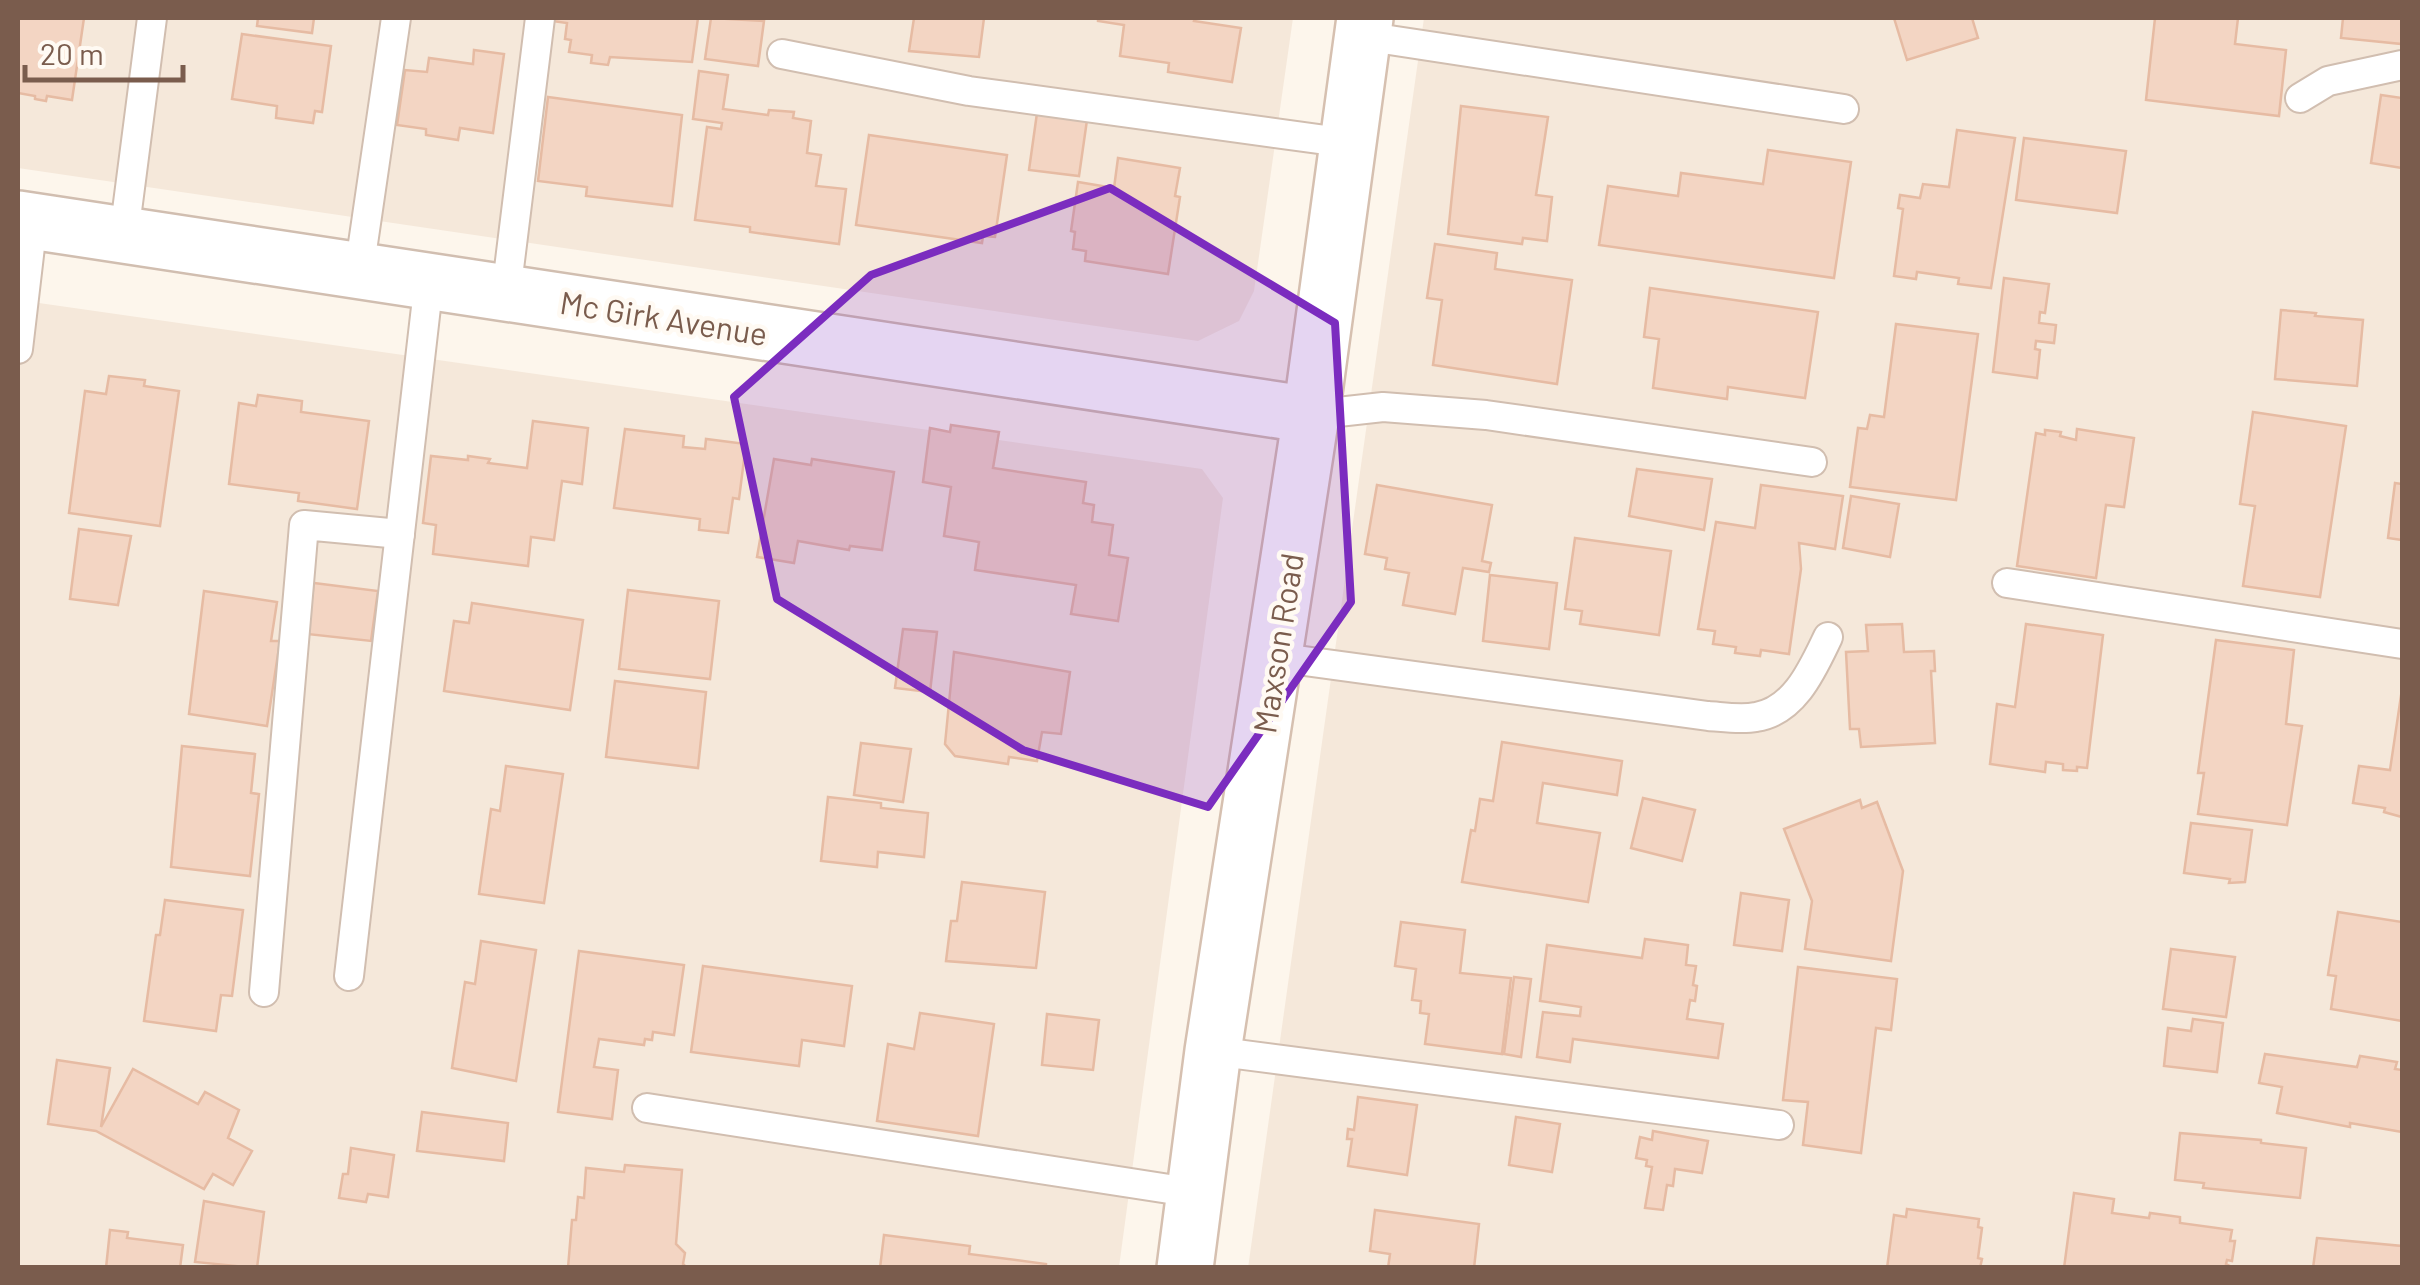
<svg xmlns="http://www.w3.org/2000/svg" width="2420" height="1285" font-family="Barlow,sans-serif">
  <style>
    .residential { fill: #f5e8da }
    .building { fill: #f3d5c3; stroke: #e6bba3; stroke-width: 2.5 }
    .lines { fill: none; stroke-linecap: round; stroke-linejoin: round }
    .lane-casing { stroke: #d1beb0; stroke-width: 32 }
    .street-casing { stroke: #d1beb0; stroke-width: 60 }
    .secondary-casing { stroke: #d6c0b0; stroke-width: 60 }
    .lane { stroke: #fff; stroke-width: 28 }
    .street { stroke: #fff; stroke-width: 55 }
    .secondary { stroke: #fff; stroke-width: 55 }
    .marked { fill: #7b2cbf; fill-opacity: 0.2; stroke: #7b2cbf; stroke-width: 8; stroke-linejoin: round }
    .labels { text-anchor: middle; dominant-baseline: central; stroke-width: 9; stroke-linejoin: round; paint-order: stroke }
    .street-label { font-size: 32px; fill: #7a5c4d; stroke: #fffaf3 }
  </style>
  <rect width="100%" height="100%" fill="#fdf6ec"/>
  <!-- residential -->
  <g class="residential">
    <path d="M18,18h1275l-39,273 -15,30 -41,20 -1180,-173z"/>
    <path d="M1424,18h978v1249l-1154,1z"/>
    <path d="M18,300l1184,169 21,29 -104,769 -1101,1z"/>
  </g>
  <!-- building -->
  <g class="building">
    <path d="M18,18h66l-12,82 -25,-4 -1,5 -11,-2v-3l-17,-3z"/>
    <path d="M258,18h56l-2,15 -55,-7z"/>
    <path d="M545,18h153l-6,44 -82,-5 -2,8 -17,-2 1,-8 -23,-3 2,-12 -6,-1 2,-16 -22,-3z"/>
    <path d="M711,18l53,3 -6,45 -53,-7z"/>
    <path d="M914,18h70l-5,39 -70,-6z"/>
    <path d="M1098,18h97l-1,3 47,7 -9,54 -64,-10 1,-9 -49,-7 4,-31 -26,-4z"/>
    <path d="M1894,18h78l6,20 -71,22z"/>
    <path d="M2155,18h83l-3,26 51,6 -7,66 -133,-16z"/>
    <path d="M2343,18h59v26l-61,-6z"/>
    <path d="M242,34l89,12 -9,66 -7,-1 -2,12 -37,-5 1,-12 -45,-7z"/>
    <path d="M474,50l30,4 -11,79 -33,-5 -2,12 -32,-5v-6l-29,-4 8,-55 22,2 2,-14 44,6z"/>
    <path d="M699,71l29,4 -5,34 45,6 1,-5 25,2 -1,6 18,3 -4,32 14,2 -5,31 30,3 -7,55 -89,-12v-5l-55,-7 12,-93 14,2 1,-6 -29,-4z"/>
    <path d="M2381,95l21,3v70l-31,-5z"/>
    <path d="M548,97l134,18 -10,91 -86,-10 1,-9 -49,-6z"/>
    <path d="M1461,106l87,11 -12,78 16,2 -5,44 -24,-3 -1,6 -74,-10z"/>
    <path d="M1037,113l50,7 -8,56 -50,-6z"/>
    <path d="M1957,130l58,8 -24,150 -33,-4 1,-6 -42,-6 -1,7 -22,-3 9,-67 -5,-1 2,-13 20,3 3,-14 26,3z"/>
    <path d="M869,135l138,20 -12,82 -12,-1 -1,7 -126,-18z"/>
    <path d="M2024,138l102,13 -9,62 -101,-13z"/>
    <path d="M1768,150l83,12 -17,116 -235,-33 9,-59 70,10 3,-23 82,11z"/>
    <path d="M1118,158l62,10 -5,28 5,1 -12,77 -83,-13 1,-10 -13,-2 2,-17 -4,-1 7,-49 36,6z"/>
    <path d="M1435,244l62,9 -2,16 77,11 -15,104 -124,-19 9,-65 -15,-2z"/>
    <path d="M2004,278l45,6 -4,29 -5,-1 -1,11 17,2 -2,18 -18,-2 -1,8 5,1 -3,28 -44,-6z"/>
    <path d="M1650,288l168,24 -13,86 -77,-11 -1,12 -74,-11 6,-49 -15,-2z"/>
    <path d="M2281,310l35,3 -1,3 48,4 -6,66 -82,-7z"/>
    <path d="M1896,324l82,10 -22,166 -106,-13 8,-59 9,1 3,-14 14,2z"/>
    <path d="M109,376l36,4 -1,6 35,5 -19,135 -91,-13 16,-122 21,3z"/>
    <path d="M258,395l44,6 -1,11 68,9 -12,88 -59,-8 1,-8 -70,-9 10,-81 17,3z"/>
    <path d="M2253,412l93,14 -26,171 -77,-11 12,-80 -15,-2z"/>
    <path d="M533,421l55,7 -6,56 -20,-3 -8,59 -23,-3 -3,29 -95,-12 3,-29 -13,-2 8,-67 37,4v-4l22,3 -2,4 39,5z"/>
    <path d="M951,425l48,7 -6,36 93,14 -3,21 11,2 -2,17 21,3 -4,30 19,3 -10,63 -47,-7 5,-29 -101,-15 4,-28 -35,-6 7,-49 -28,-5 7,-54 20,4z"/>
    <path d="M625,429l59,7 -1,11 22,2 1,-10 40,5 -7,55 -6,-1 -5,35 -29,-3 1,-11 -86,-11z"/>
    <path d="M2077,429l57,9 -10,69 -18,-2 -10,73 -79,-12 19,-133 9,2v-5l16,2 -1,4 16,4z"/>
    <path d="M774,459l37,6 1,-6 82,13 -12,78 -32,-4 -1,4 -51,-9 -4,22 -37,-6z"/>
    <path d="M1637,469l75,10 -8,51 -75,-14z"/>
    <path d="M2395,483l7,1v56l-14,-2z"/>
    <path d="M1377,485l115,20 -10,56 9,2 -2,9 -26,-4 -8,46 -52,-9 6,-32 -24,-4 2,-11 -22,-4z"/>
    <path d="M1761,485l82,11 -8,53 -36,-6 2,26 -12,85 -28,-4 -1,6 -25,-3 1,-6 -23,-3 2,-13 -17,-2 18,-107 39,6z"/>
    <path d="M1851,496l48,8 -9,53 -47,-9z"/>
    <path d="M79,529l52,7 -13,69 -48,-6z"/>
    <path d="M1575,538l96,13 -12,84 -79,-11 2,-13 -17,-2z"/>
    <path d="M1490,575l67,8 -8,66 -66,-8z"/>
    <path d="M314,583l64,8 -7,50 -64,-7z"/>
    <path d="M628,590l91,11 -9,78 -91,-10z"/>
    <path d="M204,591l73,11 -6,39h9l-13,85 -78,-12z"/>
    <path d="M472,603l111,17 -13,90 -126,-19 10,-70 15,2z"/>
    <path d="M1902,624l2,28 30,-1 1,20h-4l4,72 -74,4 -2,-18h-9l-4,-77 22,-1 -2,-26z"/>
    <path d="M2026,624l77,11 -16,133 -10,-1v4l-14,-1v-6l-17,-2 -1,10 -55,-8 7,-60 18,3z"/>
    <path d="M903,629l34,3 -7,60 -35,-4z"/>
    <path d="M2216,640l78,10 -8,74 16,2 -15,99 -89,-11 6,-41h-6z"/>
    <path d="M954,652l116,20 -9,62 -19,-2 -5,29 -28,-4 -1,7 -53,-8 -10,-12z"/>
    <path d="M615,681l91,11 -8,76 -92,-11z"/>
    <path d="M2402,689v128l-18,-5 1,-4 -32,-5 6,-37 31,4z"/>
    <path d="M1502,742l120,19 -5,34 -74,-12 -6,40 63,10 -12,69 -126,-20 9,-52 4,1 5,-32 13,2z"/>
    <path d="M861,743l50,6 -8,53 -49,-7z"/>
    <path d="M182,746l73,8 -4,39 8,1 -9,82 -79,-9z"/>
    <path d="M506,766l57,8 -19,129 -65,-9 12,-85 9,2z"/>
    <path d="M828,797l53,6v5l47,5 -4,44 -46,-5 -1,15 -56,-6z"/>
    <path d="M1643,798l52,12 -13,51 -51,-13z"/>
    <path d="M1860,800l2,8 15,-6 26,69 -12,90 -86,-12 7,-48 -28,-72z"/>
    <path d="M2191,823l61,7 -7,52 -16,1 1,-4 -46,-6z"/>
    <path d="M962,882l83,10 -9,76 -90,-7 5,-40h6z"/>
    <path d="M1741,893l48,7 -7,51 -48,-6z"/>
    <path d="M165,900l78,10 -11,86 -11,-1 -5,36 -72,-10 12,-86h4z"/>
    <path d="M2338,912l64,10v99l-71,-12 5,-33 -8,-1z"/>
    <path d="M1401,922l64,8 -5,43 51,5 -9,76 -77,-10 4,-30 -9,-1 1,-12 -9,-1 4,-31 -21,-3z"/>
    <path d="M1645,939l43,6 -2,20 10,1 -3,19 4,1 -2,15 -5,-1 -3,19 36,5 -5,34 -145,-19 -3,23 -33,-5 6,-45 37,4 1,-9 -41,-6 7,-56 95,13z"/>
    <path d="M481,941l55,9 -20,131 -64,-13 13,-86 10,2z"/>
    <path d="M2171,949l64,8 -9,60 -63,-8z"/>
    <path d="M579,951l105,14 -10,70 -21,-3 -1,8 -7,-1 -1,6 -45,-6 -5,28 24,3 -6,49 -54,-7z"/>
    <path d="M703,966l149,20 -8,60 -42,-6 -3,26 -108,-14z"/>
    <path d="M1798,967l99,12 -6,51 -15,-2 -15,125 -58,-8 5,-43 -25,-2z"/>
    <path d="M1514,977l17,2 -10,78 -17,-3z"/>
    <path d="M920,1013l74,11 -16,112 -101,-15 11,-77 26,5z"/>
    <path d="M1047,1014l52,6 -6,50 -51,-5z"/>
    <path d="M2193,1019l30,4 -6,49 -53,-6 4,-38 23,3z"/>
    <path d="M2265,1054l92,13 3,-11 37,6 -2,7 7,1v62l-52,-9v4l-73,-14 5,-26 -23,-4z"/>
    <path d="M57,1060l53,8 -9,59 32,-58 65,35 7,-12 34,18 -11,28 24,13 -19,34 -20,-11 -9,15 -108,-58 -48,-7z"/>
    <path d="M1358,1097l59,8 -10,70 -59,-9 4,-27h-5l1,-10 6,1z"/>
    <path d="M422,1112l86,11 -4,38 -87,-10z"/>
    <path d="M1516,1117l44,7 -8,48 -43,-7z"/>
    <path d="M1653,1131l55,10 -6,32 -27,-4 -2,17 -6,-1 -4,25 -18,-2 7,-41 -6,-1 1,-6 -11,-2 4,-21 12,3z"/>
    <path d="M2180,1133l81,7v3l45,5 -6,50 -97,-10 1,-5 -29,-3z"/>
    <path d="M351,1148l43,7 -6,42 -20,-3 -2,8 -27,-4 4,-24h5z"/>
    <path d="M625,1165l57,5 -6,74 9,9 -2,11 4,4h-119l4,-48h4l2,-23 6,1 2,-30 38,4z"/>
    <path d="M2074,1193l40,6 -2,14 37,5 1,-5 30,4v6l52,7 -2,11h5l-3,20 -5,-1 -1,4 8,4h-170z"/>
    <path d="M204,1201l60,11 -7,56 -62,-6z"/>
    <path d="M1907,1209l72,10 -1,8 4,1 -4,30 4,1 -2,9h-93l7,-53 12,2z"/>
    <path d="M1375,1210l104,14 -5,44h-86l2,-14 -20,-3z"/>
    <path d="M110,1230l18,2 -1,6 56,7 -3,23h-74z"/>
    <path d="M884,1235l86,11 -1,8 77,10v4h-166z"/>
    <path d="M2317,1238l85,8v22h-89z"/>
  </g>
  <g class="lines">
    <!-- lane casing -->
    <g class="lane-casing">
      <g id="lane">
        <path d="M1363,36l481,73"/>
        <path d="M782,54l187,37 379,52"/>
        <path d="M2300,98l28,-17 74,-16"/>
        <path d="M124,234l28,-216"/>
        <path d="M359,271l37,-253"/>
        <path d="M506,293l34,-275"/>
        <path d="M18,349l15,-128"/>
        <path d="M1311,415l72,-8 103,8 326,47"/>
        <path d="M2007,583l395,61"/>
        <path d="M1275,657l433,59c15,1 33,4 48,1 39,-6 57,-49 72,-80"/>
        <path d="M349,976l80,-695"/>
        <path d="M264,992l40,-467 96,9"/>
        <path d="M1213,1051l566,74"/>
        <path d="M647,1108l548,85"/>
      </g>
    </g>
    <!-- street casing -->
    <g class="street-casing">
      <path id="street" d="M18,219l1293,196"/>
    </g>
    <!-- secondary casing -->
    <g class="secondary-casing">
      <path id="secondary" d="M1185,1268l28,-217 98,-636 54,-397"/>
    </g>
    <!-- lane -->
    <use href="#lane" class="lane"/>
    <!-- street -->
    <use href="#street" class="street"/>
    <!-- secondary -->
    <use href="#secondary" class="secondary"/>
  </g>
  <!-- marked area -->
  <path class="marked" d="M1110,188l225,135 16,279 -143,205 -185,-57 -246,-151 -43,-202 137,-122z"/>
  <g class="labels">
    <!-- street labels -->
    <g class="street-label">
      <text transform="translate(664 317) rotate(9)">Mc Girk Avenue</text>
      <text transform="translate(1277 643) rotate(-81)">Maxson Road</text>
    </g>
  </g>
  <!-- border -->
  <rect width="2420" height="1285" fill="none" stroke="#7a5c4d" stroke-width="40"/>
  <!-- scale -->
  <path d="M25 65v15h158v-15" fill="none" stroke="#7a5c4d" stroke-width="5"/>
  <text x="40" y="65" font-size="30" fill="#7a5c4d" stroke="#fffaf3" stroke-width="8" paint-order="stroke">20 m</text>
</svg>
